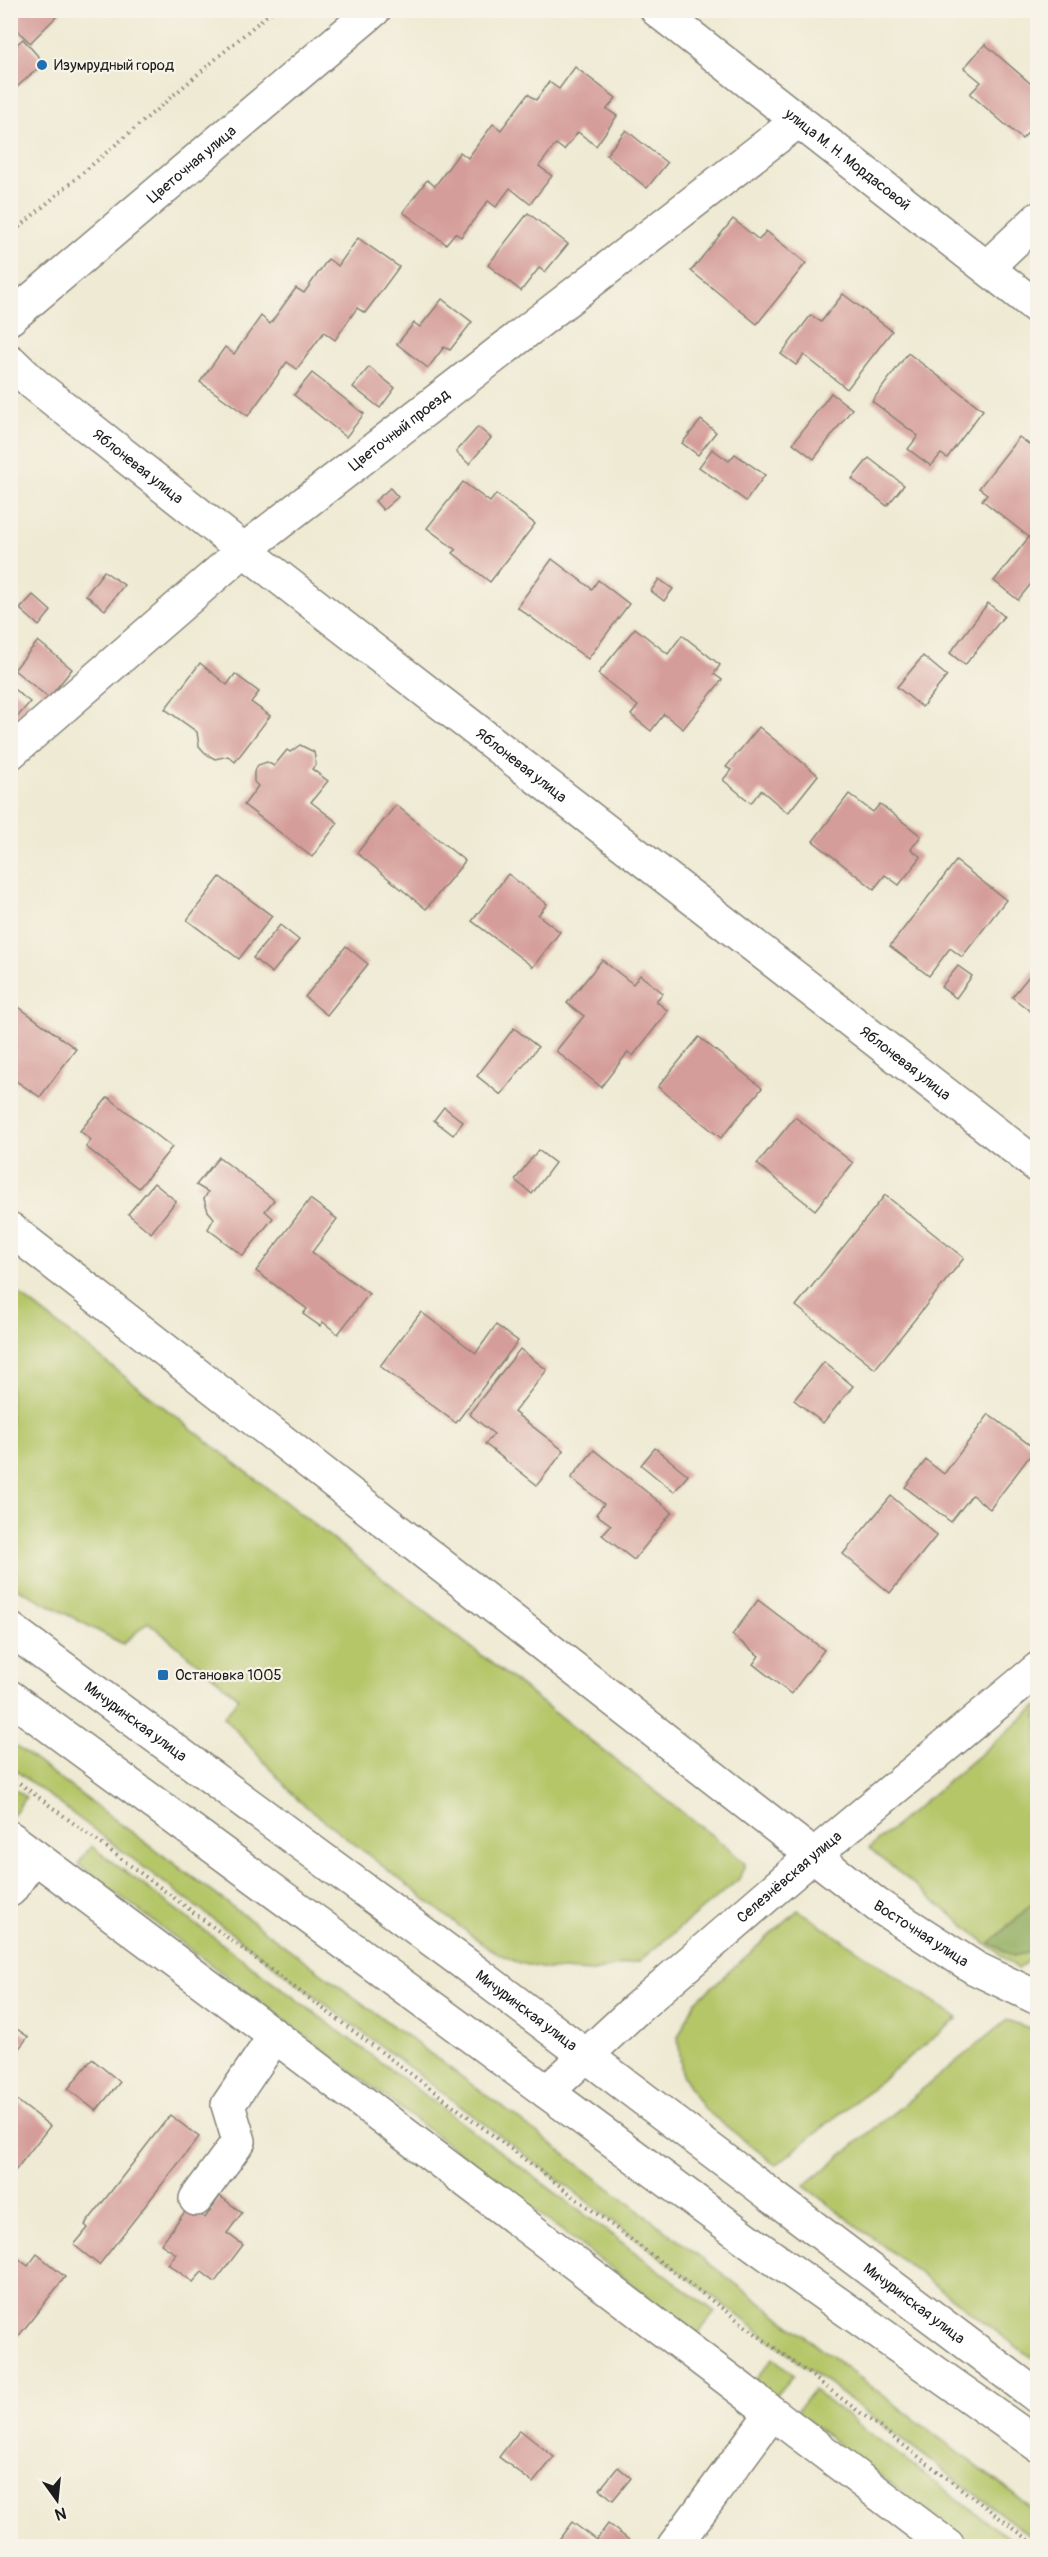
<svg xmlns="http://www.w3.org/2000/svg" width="1048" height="2557" font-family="Pangolin,sans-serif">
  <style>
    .green { fill: #b5c669; stroke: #687142; stroke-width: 1.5 }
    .forest { fill: #90ab5d; stroke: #56643c; stroke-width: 1.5 }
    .building { fill: #d59d99 }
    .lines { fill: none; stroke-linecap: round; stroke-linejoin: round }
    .minor-casing { stroke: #868378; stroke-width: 36 }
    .major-casing { stroke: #868378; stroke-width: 36 }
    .path { stroke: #868378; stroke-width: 4; stroke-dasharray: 1.5 4.5; stroke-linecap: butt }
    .minor { stroke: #fff; stroke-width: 33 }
    .major { stroke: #fff; stroke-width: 33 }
    .poi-dot { fill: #1f6fb2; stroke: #f7f3e8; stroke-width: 2 }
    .labels { text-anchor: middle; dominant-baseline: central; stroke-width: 4.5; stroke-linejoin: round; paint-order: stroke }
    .poi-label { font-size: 15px; fill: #1c1c1c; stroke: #f7f3e8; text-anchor: start }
    .street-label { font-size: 15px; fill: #1c1c1c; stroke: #f7f3e8 }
  </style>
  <rect width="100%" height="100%" fill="#f7f3e8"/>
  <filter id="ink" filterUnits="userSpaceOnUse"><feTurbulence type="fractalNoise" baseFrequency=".0167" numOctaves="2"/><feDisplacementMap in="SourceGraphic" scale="12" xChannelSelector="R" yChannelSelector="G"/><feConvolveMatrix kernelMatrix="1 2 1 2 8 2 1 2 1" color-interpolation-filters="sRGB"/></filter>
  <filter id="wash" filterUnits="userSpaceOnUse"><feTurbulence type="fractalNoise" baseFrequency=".008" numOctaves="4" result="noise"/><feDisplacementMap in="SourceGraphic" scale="24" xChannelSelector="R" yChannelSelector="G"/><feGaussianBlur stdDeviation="1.35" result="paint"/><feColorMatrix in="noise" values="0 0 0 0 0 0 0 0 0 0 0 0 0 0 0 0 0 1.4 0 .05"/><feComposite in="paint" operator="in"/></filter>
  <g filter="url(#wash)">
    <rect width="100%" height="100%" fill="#efead3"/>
    <!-- green -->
    <g class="green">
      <path d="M10,1287l718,561 17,16 -6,15 -100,82 -46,11 -48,-3 -29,-7 -27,-13 -191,-149 -74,-83 15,-19 -91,-76 -25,22 -112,-59z"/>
      <path d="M1037,1706v247l-19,16 -149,-121z"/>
      <path d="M10,1742l503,373 524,397v29l-1026,-774z"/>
      <path d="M10,1786l16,11 -13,18 -2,-2z"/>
      <path d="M91,1846l624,466 -17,22 -620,-470z"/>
      <path d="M798,1910l160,108 -182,147 -73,-57 -21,-33 -4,-38 17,-35z"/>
      <path d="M1007,2020l30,11v331l-233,-176z"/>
      <path d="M773,2358l21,17 -18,21 -21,-16z"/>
      <path d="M813,2390l206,156h-46l-177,-134z"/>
    </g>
    <!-- forest -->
    <path class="forest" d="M1037,1899v45l-11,9 -13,3 -23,-13z"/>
    <g id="blocks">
      <!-- building -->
      <g class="building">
        <path d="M14,10h49l-33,33 -20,-20v-9z"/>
        <path d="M23,39l21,24 -34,30v-43z"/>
        <path d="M985,44l53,46v32l-16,17 -52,-45 11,-12 -17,-14z"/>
        <path d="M575,67l41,31 -9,11 10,7 -21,30 -18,-14 -14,18 -8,-6 -17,22 13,10 -22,28 -20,-16 -14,19 -8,-6 -27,36 -6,-4 -9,11 -43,-32 24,-32 8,6 25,-34 8,6 25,-34 8,6 27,-36 8,6 13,-18 10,7z"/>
        <path d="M626,130l41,33 -20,25 -41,-33z"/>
        <path d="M528,213l40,31 -23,28 -6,-4 -18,23 -33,-26z"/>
        <path d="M733,219l26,21 7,-9 40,32 -49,61 -66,-53z"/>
        <path d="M358,238l41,29 -34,46 -8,-5 -22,32 -11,-8 -27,37 -10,-7 -39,54 -48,-34 25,-35 9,7 27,-38 9,8 26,-36 8,5 24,-34 10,7z"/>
        <path d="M843,294l49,37 -45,58 -43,-34 -8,10 -15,-11 30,-39 10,7z"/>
        <path d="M442,299l30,23 -22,28 -6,-3 -16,21 -31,-24 17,-21 6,4z"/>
        <path d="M908,353l75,57 -36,48 -6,-4 -10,12 -23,-17 10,-13 -46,-35z"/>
        <path d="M369,367l26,21 -15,20 -27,-21z"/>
        <path d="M312,373l52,41 -18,23 -52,-42z"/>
        <path d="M831,393l21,16 -38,50 -21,-16z"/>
        <path d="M701,420l15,12 -18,23 -16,-12z"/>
        <path d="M478,427l13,11 -22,26 -13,-12z"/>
        <path d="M1019,437l19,14v124l-20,25 -24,-19 35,-44 -47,-37 5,-6 -8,-6z"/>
        <path d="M712,449l17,12 6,-7 30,21 -19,26 -47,-34z"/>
        <path d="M869,458l35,27 -17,21 -35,-27z"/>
        <path d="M463,482l27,20 6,-8 39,30 -45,58 -37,-29 3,-3 -29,-22z"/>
        <path d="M390,488l8,9 -15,13 -8,-9z"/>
        <path d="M552,559l40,30 6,-9 31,24 -41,55 -71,-52z"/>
        <path d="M104,571l20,14 -19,25 -19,-15z"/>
        <path d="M659,579l14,10 -9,12 -13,-10z"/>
        <path d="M33,595l18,16 -12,15 -19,-17z"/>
        <path d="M988,603l16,13 -39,49 -15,-12z"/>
        <path d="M635,628l33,26 14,-19 38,30 -6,9 8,6 -39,49 -19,-15 -13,17 -20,-16 7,-9 -40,-32z"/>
        <path d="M38,641l34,28 -23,29 -35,-28z"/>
        <path d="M923,656l24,20 -25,31 -25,-20z"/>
        <path d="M200,663l27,22 8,-11 24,18 -8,10 19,14 -35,46 -7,-6 -13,3 -9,-5 -7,-8 -2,-14 -32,-23z"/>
        <path d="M10,686l20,16 -16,19 -4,-3z"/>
        <path d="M759,727l59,48 -30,38 -27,-23 -10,13 -28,-23 8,-10 -5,-3z"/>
        <path d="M300,745l14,7 2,12 -4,5 16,12 -17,21 27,21 -26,34 -68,-52 14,-19 -4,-4v-10l4,-7 9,-3 7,4 13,-16 3,2z"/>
        <path d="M849,794l24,18 7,-8 41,32 -10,13 10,8 -22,28 -14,-10 -11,14 -61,-48z"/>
        <path d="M396,805l69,56 -39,48 -69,-56z"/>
        <path d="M956,861l50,39 -44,57 -12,-9 -21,28 -39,-30z"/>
        <path d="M508,874l39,30 -9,11 22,17 -27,35 -61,-46z"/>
        <path d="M220,877l52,39 -33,43 -52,-39z"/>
        <path d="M280,925l19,15 -27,33 -19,-15z"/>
        <path d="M346,946l22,18 -41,51 -22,-18z"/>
        <path d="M602,960l31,24 7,-9 23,18 -7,8 12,10 -35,45 -5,-4 -27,35 -45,-36 28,-35 -17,-13z"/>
        <path d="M1038,965v52l-26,-20z"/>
        <path d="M958,966l14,10 -16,22 -15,-11z"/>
        <path d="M16,1005l60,44 -36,48 -30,-20v-66z"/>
        <path d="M514,1028l24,19 -37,48 -24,-19z"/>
        <path d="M699,1037l63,51 -41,50 -63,-51z"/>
        <path d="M108,1097l64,50 -33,41 -53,-41 5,-7 -11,-9z"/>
        <path d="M444,1107l19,15 -10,13 -19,-15z"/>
        <path d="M795,1117l58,46 -38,47 -58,-46z"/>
        <path d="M538,1150l17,13 -23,31 -17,-14z"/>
        <path d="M219,1157l55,43 -9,11 8,7 -30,38 -35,-27 6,-11 -6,-7 -4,-12 4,-7 -12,-7z"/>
        <path d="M154,1183l22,18 -25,32 -23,-19z"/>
        <path d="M885,1195l79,63 -89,111 -79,-63z"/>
        <path d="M310,1199l27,20 -25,33 57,42 -31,40 -15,-12 -3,4 -17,-12 4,-5 -51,-38z"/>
        <path d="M421,1312l55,41 20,-28 22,16 -62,82 -76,-57z"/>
        <path d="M520,1349l27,21 -33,42 50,39 -27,34 -52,-41 9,-10 -25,-20z"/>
        <path d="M824,1362l29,24 -30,37 -29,-23z"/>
        <path d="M989,1414l46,35 -45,60 -18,-14 -21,27 -46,-35 21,-27 18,14z"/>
        <path d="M655,1448l33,27 -14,17 -33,-27z"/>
        <path d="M594,1450l78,62 -38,48 -32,-25 9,-10 -15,-11 8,-10 -33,-26z"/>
        <path d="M891,1496l46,39 -47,58 -47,-39z"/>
        <path d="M758,1600l66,50 -33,44 -38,-30 6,-8 -27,-21z"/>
        <path d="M10,2024l18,13 -18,23z"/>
        <path d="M92,2059l28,23 -24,29 -28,-22z"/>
        <path d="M10,2095l40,31 -40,51z"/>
        <path d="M170,2115l29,22 -100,128 -25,-20 14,-17 -3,-3z"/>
        <path d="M220,2196l22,17 -15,20 16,12 -28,37 -13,-10 -9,10 -25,-18 8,-10 -15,-10 28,-38 16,12z"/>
        <path d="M10,2252l18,14 9,-12 28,23 -55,70z"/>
        <path d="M520,2430l34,27 -21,26 -34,-26z"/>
        <path d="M618,2467l13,11 -18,22 -13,-11z"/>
        <path d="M572,2522l24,18 12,-16 29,22h-83z"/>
      </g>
    </g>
  </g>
  <g filter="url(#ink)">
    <use href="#blocks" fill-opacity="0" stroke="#868378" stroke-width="1.5"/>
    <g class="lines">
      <!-- minor casing -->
      <g class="minor-casing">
        <g id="minor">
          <path id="s1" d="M657,10l381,298"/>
          <path d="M987,267l51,-48"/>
          <path id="s2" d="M10,318l364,-308"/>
          <path id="s3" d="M10,361l24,23 210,166 794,616"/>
          <path id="s4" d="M10,753l234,-203 554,-429"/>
          <path id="s5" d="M10,1229l867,676 98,63 63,30"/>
          <path d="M10,1838l265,198 673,510"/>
          <path d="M10,1890l24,-34"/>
          <path id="s6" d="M547,2092l90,-84 177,-153 224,-186"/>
          <path d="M196,2199l43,-58 -11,-36 47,-69"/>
          <path d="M674,2546l98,-133"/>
        </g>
      </g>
      <!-- major casing -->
      <g class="major-casing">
        <g id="major">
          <path id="s7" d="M10,1629l455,335 573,433"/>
          <path d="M10,1697l749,551 279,197"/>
        </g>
      </g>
      <!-- path -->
      <g class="path">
        <path d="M10,235l263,-225"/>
        <path d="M10,1776l448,333 579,437"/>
      </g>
      <!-- minor -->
      <use href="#minor" class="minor"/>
      <!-- major -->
      <use href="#major" class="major"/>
    </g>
  </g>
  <!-- markers -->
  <g class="poi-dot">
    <circle cx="42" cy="65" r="6"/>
    <rect x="157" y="1669" width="12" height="12" rx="3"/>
  </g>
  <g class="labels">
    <!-- poi labels -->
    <g class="poi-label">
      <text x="54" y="65">Изумрудный город</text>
      <text x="175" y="1675">Остановка 1005</text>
    </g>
    <!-- street labels -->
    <g class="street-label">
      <text stroke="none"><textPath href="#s1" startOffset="242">улица М. Н. Мордасовой</textPath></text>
      <text stroke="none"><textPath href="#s2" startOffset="238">Цветочная улица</textPath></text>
      <text stroke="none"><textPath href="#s4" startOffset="506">Цветочный проезд</textPath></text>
      <text stroke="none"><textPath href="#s3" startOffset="166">Яблоневая улица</textPath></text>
      <text stroke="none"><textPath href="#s3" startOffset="652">Яблоневая улица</textPath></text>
      <text stroke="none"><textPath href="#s3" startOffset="1138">Яблоневая улица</textPath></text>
      <text stroke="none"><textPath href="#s7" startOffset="156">Мичуринская улица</textPath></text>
      <text stroke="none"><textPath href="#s6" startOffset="324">Селезнёвская улица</textPath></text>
      <text stroke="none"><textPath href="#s5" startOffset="1152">Восточная улица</textPath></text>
      <text stroke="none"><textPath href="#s7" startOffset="642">Мичуринская улица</textPath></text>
      <text stroke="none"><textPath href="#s7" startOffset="1128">Мичуринская улица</textPath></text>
    </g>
  </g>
  <!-- margin -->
  <rect width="1048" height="2557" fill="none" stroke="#f7f3e8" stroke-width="36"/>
  <!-- north arrow -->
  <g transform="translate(57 2500) rotate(165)" stroke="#f7f3e8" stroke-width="4.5" paint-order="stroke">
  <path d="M0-4.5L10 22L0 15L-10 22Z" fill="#1c1c1c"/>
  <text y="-9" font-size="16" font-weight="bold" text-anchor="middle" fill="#1c1c1c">N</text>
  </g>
</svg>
